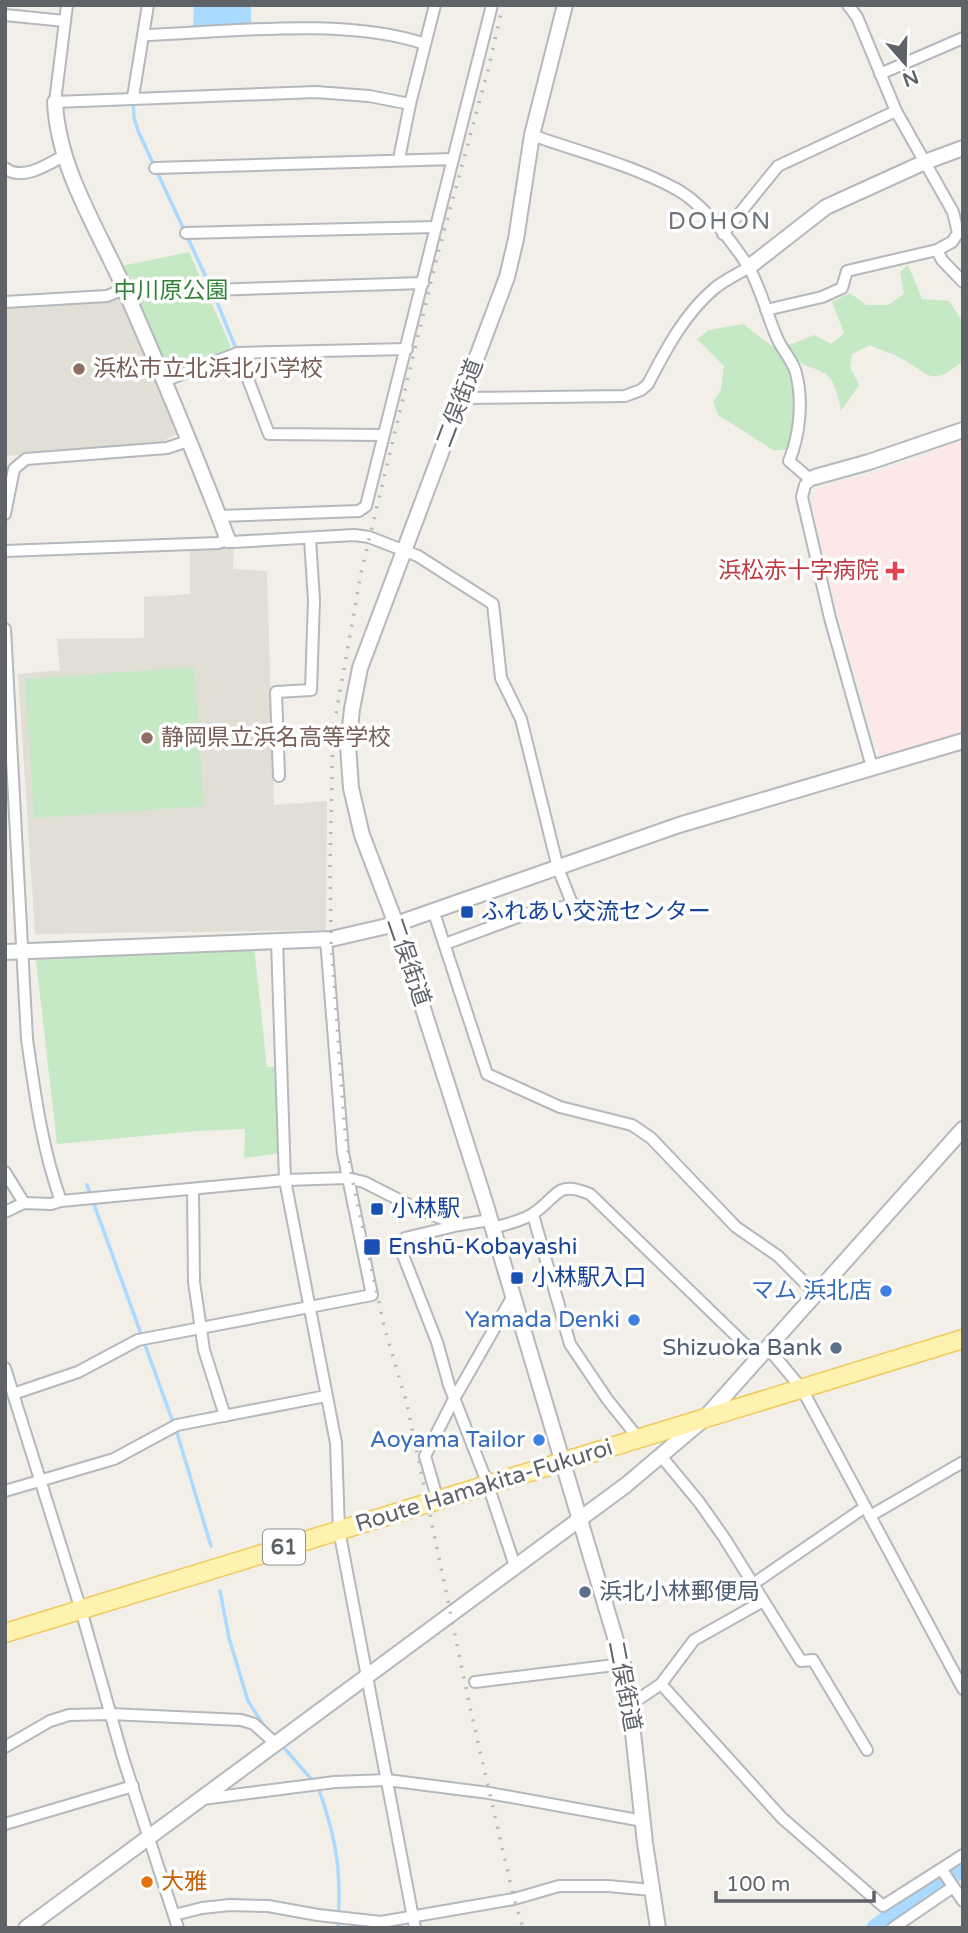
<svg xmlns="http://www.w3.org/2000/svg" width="968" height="1933" font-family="'Varela Round','Noto Sans JP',sans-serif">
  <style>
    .education { fill: #e1ded6 }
    .medical { fill: #fce8e6 }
    .green { fill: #c5e8c5 }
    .water { fill: #aadaff }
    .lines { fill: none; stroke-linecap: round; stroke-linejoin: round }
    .stream { stroke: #aadaff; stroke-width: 3.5 }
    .river { stroke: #aadaff; stroke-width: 19 }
    .minor-casing { stroke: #b5b8bc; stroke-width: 14 }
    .tertiary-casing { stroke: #b5b8bc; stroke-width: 18 }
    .primary-casing { stroke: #f2c960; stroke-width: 21 }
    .minor { stroke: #fff; stroke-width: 10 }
    .tertiary { stroke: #fff; stroke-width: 14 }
    .primary { stroke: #fff2af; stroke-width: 18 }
    .rail { stroke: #b6b7b8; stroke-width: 3.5; stroke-dasharray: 2 9; stroke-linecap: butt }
    .education-dot { fill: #8d6e63; stroke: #fff; stroke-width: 2.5 }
    .health-dot { fill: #e0444e; stroke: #fff; stroke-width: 2.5 }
    .transit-dot { fill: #1a4fb4; stroke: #fff; stroke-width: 2.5 }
    .shop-dot { fill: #3f7fe0; stroke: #fff; stroke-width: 2.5 }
    .service-dot { fill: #5c6f8a; stroke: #fff; stroke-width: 2.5 }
    .food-dot { fill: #e8710a; stroke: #fff; stroke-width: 2.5 }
    .labels { text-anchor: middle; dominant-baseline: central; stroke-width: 7; stroke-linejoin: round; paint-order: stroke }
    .shield { fill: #fff; stroke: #8f9295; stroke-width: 2 }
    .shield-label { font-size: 21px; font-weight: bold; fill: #5f6368 }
    .park-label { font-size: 23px; fill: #348238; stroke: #fff }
    .education-label { font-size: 23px; fill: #785e54; stroke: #fff; text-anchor: start }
    .street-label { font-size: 23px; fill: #5f6368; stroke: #fff }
    .health-label { font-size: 23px; fill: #be3a42; stroke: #fff; text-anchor: end }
    .transit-label { font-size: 23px; fill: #164399; stroke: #fff; text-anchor: start }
    .shop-label { font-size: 23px; fill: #366cbe; stroke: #fff; text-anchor: end }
    .service-label { font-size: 23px; fill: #4e5e75; stroke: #fff; text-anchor: end }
    .food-label { font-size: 23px; fill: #c56008; stroke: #fff; text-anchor: start }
    .neighbourhood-label { font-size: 24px; letter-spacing: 2px; fill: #70757a; stroke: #fff }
  </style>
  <rect width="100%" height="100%" fill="#f1efe8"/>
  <!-- education -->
  <g class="education">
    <path d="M123,299l58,132 -19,11 -156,14 -1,3v-152z"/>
    <path d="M234,543l-1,26 34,2 7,234 53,-4 -1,129 -291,4 -17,-260 42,-4 -3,-31 87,-1v-41l46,-3v-49z"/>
  </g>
  <!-- medical -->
  <path class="medical" d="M963,440v293l-78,22 -6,-1 -44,-150 -24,-100 7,-16 71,-19z"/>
  <!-- green -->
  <g class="green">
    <path d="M189,252l42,95 -3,5 -55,20 -5,-3 -46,-103z"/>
    <path d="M908,265l14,34 27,2 14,21v39c-33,26 -31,15 -62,-3 -10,-5 -21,-8 -31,-13l-18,9 -2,13 9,18 -18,26c-3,-14 -5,-32 -19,-39 -14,-8 -19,-3 -28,-17l-7,2 14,35 4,27 -12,31h-20l-55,-35 -5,-13 8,-12 3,-24 -27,-27 12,-9 34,-6 30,23 22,-4 19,-8 17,9 13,-11 -12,-31 18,-9 16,12h22l16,-11 -4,-22z"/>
    <path d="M194,667l10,139 -170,12 -9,-139z"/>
    <path d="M254,947l13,120h11l3,86 -37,5 1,-29 -49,2 -139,13 -21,-184z"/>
  </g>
  <!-- water -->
  <path class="water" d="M194,5h57v21l-58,1z"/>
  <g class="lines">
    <!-- stream -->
    <g class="stream">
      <path d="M133,101l1,16 4,14 74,159 25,61"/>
      <path d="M87,1185l90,248 34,113"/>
      <path d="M220,1591l9,47 19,63 18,28"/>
      <path d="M285,1749l27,31"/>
      <path d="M319,1790c19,53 22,82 19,138"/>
    </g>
    <!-- river -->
    <path class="river" d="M876,1928l87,-61"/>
    <!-- minor casing -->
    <g class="minor-casing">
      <g id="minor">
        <path d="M67,5l-12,97 261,-10 53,4 41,8"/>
        <path d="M5,15l60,6"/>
        <path d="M144,35c84,-3 202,-18 281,9"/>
        <path d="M880,74l83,-36"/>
        <path d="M133,97l15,-92"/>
        <path d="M532,135c47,17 100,30 144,54 26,14 56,52 72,77 13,22 19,50 30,74 5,11 15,21 18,33 7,27 4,62 -7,88l22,19"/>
        <path d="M399,159l11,-55 25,-99"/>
        <path d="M453,159l39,-154"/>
        <path d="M5,168c17,14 44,-4 60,-13"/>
        <path d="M155,168l298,-9 -87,347 -7,5 -141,5"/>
        <path d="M186,233l250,-6"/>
        <path d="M723,234l55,-68 118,-55"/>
        <path d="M937,250l5,10 21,22"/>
        <path d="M212,290l211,-7"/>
        <path d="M5,302l102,-6 17,-7"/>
        <path d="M766,310l56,-13 20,-9 5,-17 90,-21 15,-8 6,-9 -5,-21 -57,-101 -39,-94 -9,-12"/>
        <path d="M238,353l31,81 114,1"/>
        <path d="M164,381l74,-28 169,-4"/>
        <path d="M462,398l163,-2 16,-6 7,-6c18,-35 37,-71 67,-96 10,-8 23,-14 34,-21"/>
        <path d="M815,477l-10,8 -3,12 28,121 42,149"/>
        <path d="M5,514l9,-45 12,-10 141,-11 21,-7"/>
        <path d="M5,551l213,-8 10,-3 4,2 122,-7 15,2 49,19 75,48 8,74 20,41 37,149 15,38 -36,4 -92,34"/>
        <path d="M5,629l22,410c8,55 15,110 34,162l224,-21 62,-2 17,4 53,27 42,16 31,-5"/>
        <path d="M279,776l-3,-84 35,-2 3,-90 -4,-61"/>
        <path d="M433,910l54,164 73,33 72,18 19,13 85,89 42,29 37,37"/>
        <path d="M277,941l8,239 51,263 3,87 76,398"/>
        <path d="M5,1172l19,31"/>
        <path d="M193,1189l1,93 10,68 21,66"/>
        <path d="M5,1212l19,-9 27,1 10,-3"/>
        <path d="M533,1215l37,129 37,55 32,40"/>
        <path d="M459,1225l-54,13 -6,7 38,97 12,43 39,100 27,81"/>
        <path d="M493,1228c13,-4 30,-7 41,-15 25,-17 22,-33 56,-19l169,164"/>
        <path d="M768,1348l34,41 161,300"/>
        <path d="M5,1368l76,242 42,148 55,170"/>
        <path d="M13,1394l65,-22 60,-32 234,-45 -29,-142 -17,-214"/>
        <path d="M661,1456l38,46 26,37 76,122 12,-1 54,90"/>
        <path d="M5,1491l109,-32 63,-34 149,-29"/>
        <path d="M438,1501l-13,-45 29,-57 59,-103"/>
        <path d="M870,1516l93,-54"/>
        <path d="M753,1584l112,-77"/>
        <path d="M475,1682l148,-18"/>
        <path d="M661,1684l121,134 101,88 80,-51"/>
        <path d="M630,1705l31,-21 33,-44 69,-39"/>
        <path d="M5,1747l45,-26 19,-6 41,-1 131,6 13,4 22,20"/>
        <path d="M202,1799l133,-17 52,-2 102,13 154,28"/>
        <path d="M5,1824l128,-38"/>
        <path d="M942,1870l21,31"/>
        <path d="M174,1915l28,-7 28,-3 38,1 50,9 63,7 133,-23 45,-13h49l44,4"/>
        <path d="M893,1928l60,-41"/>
      </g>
    </g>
    <!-- tertiary casing -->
    <g class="tertiary-casing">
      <g id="tertiary">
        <path d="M565,5l-33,130 -16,104 -9,38 -147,391 -8,41 -4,37 3,42 11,47 34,89 89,278 138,462 7,41 15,138 13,85"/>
        <path d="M55,102c3,67 43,127 70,188 36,82 71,166 103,250"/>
        <path d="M749,267l77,-60 99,-45 38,-14"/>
        <path d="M815,477l54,-15 94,-32"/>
        <path d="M5,952l326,-13 65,-15 283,-99 284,-84"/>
        <path d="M26,1928l600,-443 78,-66 259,-290"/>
      </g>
    </g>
    <!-- primary casing -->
    <g class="primary-casing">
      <path id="primary" d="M5,1633l958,-294"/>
    </g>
    <!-- minor -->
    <use href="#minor" class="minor"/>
    <!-- tertiary -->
    <use href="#tertiary" class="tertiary"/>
    <!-- primary -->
    <use href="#primary" class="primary"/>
    <!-- rail -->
    <path class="rail" d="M503,5l-15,65 -51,187 -76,316 -28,158 -3,133 1,75 13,184 8,55 32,148 23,78 64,308 43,187 9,29"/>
  </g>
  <!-- markers -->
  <g class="education-dot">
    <circle cx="79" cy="369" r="7"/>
    <circle cx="147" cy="738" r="7"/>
  </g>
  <path class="health-dot" d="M891.5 560.5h7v7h7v7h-7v7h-7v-7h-7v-7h7z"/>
  <g class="transit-dot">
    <rect x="460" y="905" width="14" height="14" rx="3.5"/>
    <rect x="370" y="1202" width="14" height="14" rx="3.5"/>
    <rect x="363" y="1238" width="18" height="18" rx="3.5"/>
    <rect x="510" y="1271" width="14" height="14" rx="3.5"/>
  </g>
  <g class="shop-dot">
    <circle cx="886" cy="1291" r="7"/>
    <circle cx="634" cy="1320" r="7"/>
    <circle cx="539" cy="1440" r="7"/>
  </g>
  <g class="service-dot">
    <circle cx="836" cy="1348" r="7"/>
    <circle cx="585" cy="1592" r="7"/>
  </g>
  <circle class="food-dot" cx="147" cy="1882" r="7"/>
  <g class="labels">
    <!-- shield labels -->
    <rect class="shield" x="263" y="1529.5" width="42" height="35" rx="5"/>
    <g class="shield-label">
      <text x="284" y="1547">61</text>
    </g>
    <!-- park labels -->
    <g class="park-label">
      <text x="171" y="291">中川原公園</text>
    </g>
    <!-- education labels -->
    <g class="education-label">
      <text x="93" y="369">浜松市立北浜北小学校</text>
      <text x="161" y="738">静岡県立浜名高等学校</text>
    </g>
    <!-- street labels -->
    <g class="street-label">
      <text transform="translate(460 403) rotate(-69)">二俣街道</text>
      <text transform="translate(408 962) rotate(71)">二俣街道</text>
      <text transform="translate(484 1486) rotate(-17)">Route Hamakita-Fukuroi</text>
      <text transform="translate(624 1686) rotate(79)">二俣街道</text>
    </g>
    <!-- health labels -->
    <g class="health-label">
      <text x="879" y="571">浜松赤十字病院</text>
    </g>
    <!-- transit labels -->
    <g class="transit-label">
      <text x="481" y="912">ふれあい交流センター</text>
      <text x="391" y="1209">小林駅</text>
      <text x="388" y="1247">Enshū-Kobayashi</text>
      <text x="531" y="1278">小林駅入口</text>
    </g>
    <!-- shop labels -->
    <g class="shop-label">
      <text x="872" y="1291">マム 浜北店</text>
      <text x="620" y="1320">Yamada Denki</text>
      <text x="525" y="1440">Aoyama Tailor</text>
    </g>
    <!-- service labels -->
    <g class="service-label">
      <text x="822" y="1348">Shizuoka Bank</text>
      <text x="599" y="1592" text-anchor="start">浜北小林郵便局</text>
    </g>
    <!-- food labels -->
    <g class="food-label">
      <text x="161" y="1882">大雅</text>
    </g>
    <!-- neighbourhood labels -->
    <g class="neighbourhood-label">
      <text x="720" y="221">DOHON</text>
    </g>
  </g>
  <!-- border -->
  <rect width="968" height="1933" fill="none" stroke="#5f6368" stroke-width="14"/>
  <!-- north arrow -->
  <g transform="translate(905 63) rotate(160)" stroke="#ffffff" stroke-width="5" paint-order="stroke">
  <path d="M0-5L12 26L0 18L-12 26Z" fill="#5f6368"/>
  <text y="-10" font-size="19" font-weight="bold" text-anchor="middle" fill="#5f6368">N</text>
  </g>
  <!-- scale -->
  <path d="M716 1891v10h158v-10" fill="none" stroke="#5f6368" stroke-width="3.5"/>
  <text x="726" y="1891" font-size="21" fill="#5f6368" stroke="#ffffff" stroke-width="5" paint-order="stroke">100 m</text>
</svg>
